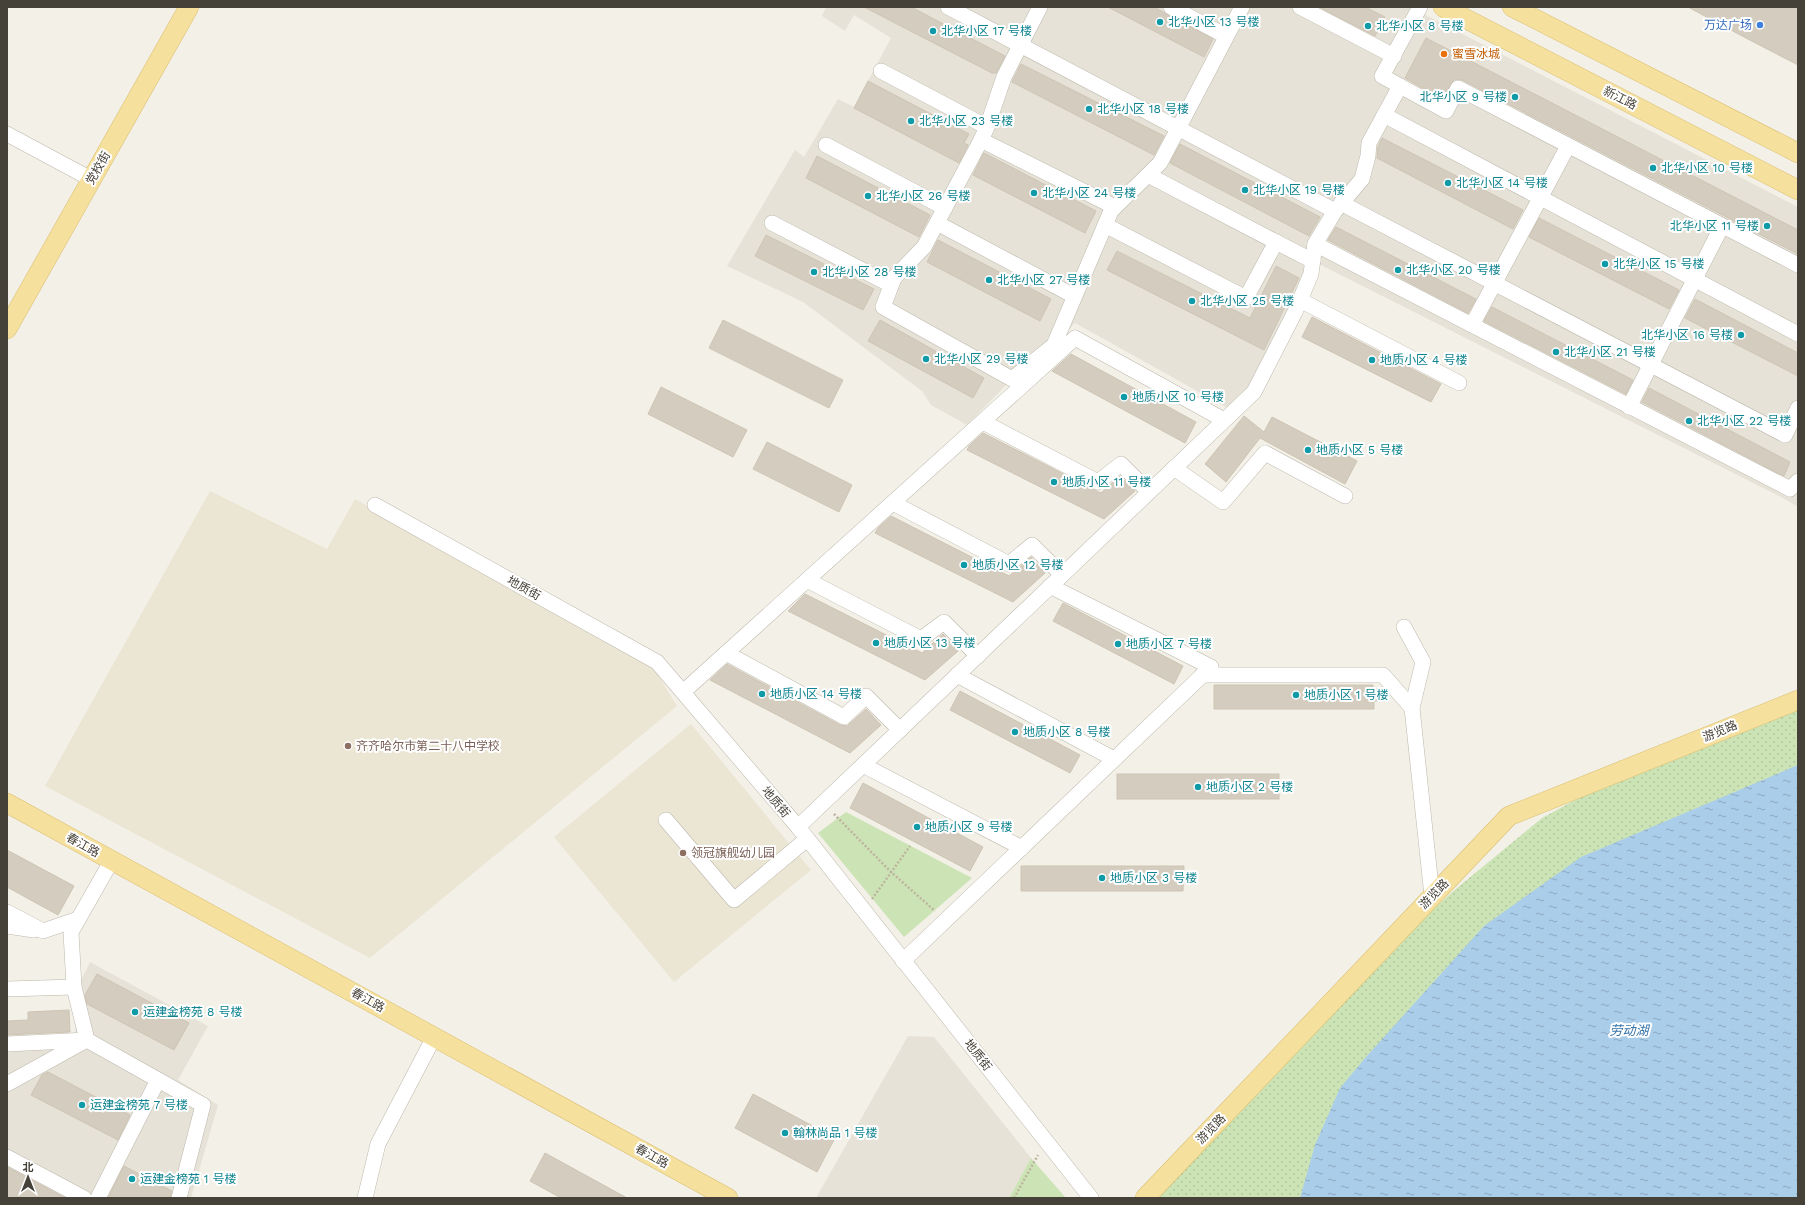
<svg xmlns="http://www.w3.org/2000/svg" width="1805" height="1205" font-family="'Work Sans','Noto Sans SC',sans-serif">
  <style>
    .residential { fill: #e6e2d7 }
    .education { fill: #ebe5d4 }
    .green { fill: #cce4b5 }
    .park { fill: url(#park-dots) }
    .water { fill: url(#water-ripples) }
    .building { fill: #d3ccbf; stroke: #cec4b3 }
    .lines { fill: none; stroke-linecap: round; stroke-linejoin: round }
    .minor-casing { stroke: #bdb8ac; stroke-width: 16 }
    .major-casing { stroke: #dabe6f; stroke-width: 20 }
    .path { stroke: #beb49e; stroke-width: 2.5; stroke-dasharray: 2 2; stroke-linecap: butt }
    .minor { stroke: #fff; stroke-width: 15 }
    .major { stroke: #f6e09e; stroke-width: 19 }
    .culture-dot { fill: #0f9aa8; stroke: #fff; stroke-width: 1.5 }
    .shop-dot { fill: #3f7fe0; stroke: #fff; stroke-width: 1.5 }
    .food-dot { fill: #e8710a; stroke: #fff; stroke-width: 1.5 }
    .education-dot { fill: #8d6e63; stroke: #fff; stroke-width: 1.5 }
    .labels { text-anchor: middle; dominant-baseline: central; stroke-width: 4; stroke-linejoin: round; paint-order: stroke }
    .culture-label { font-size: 12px; fill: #0d838f; stroke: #fff; text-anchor: start }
    .shop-label { font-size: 12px; fill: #366cbe; stroke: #fff; text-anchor: end }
    .food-label { font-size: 12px; fill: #c56008; stroke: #fff; text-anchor: start }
    .street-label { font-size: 12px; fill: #464138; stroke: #fff }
    .education-label { font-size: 12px; fill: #785e54; stroke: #fff; text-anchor: start }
    .water-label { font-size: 13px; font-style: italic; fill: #3975a9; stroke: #fff }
  </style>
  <defs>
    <pattern id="park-dots" width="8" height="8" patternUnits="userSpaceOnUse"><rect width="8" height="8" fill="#cce4b5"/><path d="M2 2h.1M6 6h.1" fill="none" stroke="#b1c59c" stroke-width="1.8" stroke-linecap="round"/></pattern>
    <pattern id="water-ripples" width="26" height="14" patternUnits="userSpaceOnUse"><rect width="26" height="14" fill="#aacdea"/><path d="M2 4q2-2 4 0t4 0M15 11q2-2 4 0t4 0" fill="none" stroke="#8ca8bf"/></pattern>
  </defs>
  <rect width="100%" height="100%" fill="#f3f0e8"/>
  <!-- residential -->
  <g class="residential">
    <path d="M826,7h584l388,200v300l-15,-9 -470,-237 -18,51 -62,99 -158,-88 -21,22 -42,34 -45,46 -36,-20 -9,-14 -119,-89 -76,-36 68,-116 9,7 34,-58 16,8 37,-69 -37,-23 -9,16 -23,-15z"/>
    <path d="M90,962l118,64 -30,54 40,25 -27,93h-184v-159l69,-3 -3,-40z"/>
    <path d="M908,1036l26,1 97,121 -22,40h-193z"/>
  </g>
  <!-- education -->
  <g class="education">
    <path d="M210,491l117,58 28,-50 296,165 26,42 -307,252 -325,-172z"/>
    <path d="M691,724l120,146 -137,112 -120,-145z"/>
  </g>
  <!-- green -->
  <g class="green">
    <path d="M846,812l126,66 -68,59 -86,-104z"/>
    <path d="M1031,1158l35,40h-57z"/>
  </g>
  <!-- park -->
  <path class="park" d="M1798,707v491h-652l207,-218 104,-92 85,-70 61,-33z"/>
  <!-- water -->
  <path class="water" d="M1798,765v433h-498l15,-53 25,-57 26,-31 118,-131 97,-69z"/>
  <!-- building -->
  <g class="building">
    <path d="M864,7h47l94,49 -9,17h-4z"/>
    <path d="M1108,7h46l59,32 -9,18z"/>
    <path d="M1319,7h46l20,10 -10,19z"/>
    <path d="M1688,7h110v58l-54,-28z"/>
    <path d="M1426,38l372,192v24l-336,-174 -7,-1 -2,2 -11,18 -37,-21z"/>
    <path d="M1021,64l143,72 -10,19 -142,-73z"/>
    <path d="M868,81l101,53 -5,9 4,2 -9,18 -105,-55z"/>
    <path d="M1382,138l141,72 -10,19 -136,-71 1,-11z"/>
    <path d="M1180,144l140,73 -11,19 -139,-73z"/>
    <path d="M984,153l112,58 -11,22 -112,-58z"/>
    <path d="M817,156l113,59 -11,22 -113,-59z"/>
    <path d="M1539,218l140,72 -10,19 -140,-72z"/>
    <path d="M1336,227l140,72 -8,14 -140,-73z"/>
    <path d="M766,235l108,54 -11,21 -108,-54z"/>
    <path d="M938,240l113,59 -11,22 -113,-59z"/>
    <path d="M1117,251l133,67 26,-52 23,12 -35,72 -157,-80z"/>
    <path d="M1695,299l103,54v23l-113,-58z"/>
    <path d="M1492,307l139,72 2,1 -7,14 -142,-73z"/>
    <path d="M1312,317l129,67 -10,18 -129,-65z"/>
    <path d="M723,320l120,60 -14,28 -120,-60z"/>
    <path d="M880,320l104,58 -11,20 -105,-57z"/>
    <path d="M1071,354l125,68 -11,21 -133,-72z"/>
    <path d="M661,387l86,43 -14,27 -85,-43z"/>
    <path d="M1649,388l141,74 -6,14 -142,-74z"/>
    <path d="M1244,416l20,16 8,-15 85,44 -12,23 -85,-46 -34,44 -21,-18z"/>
    <path d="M983,433l118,60 19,-17 15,15 -31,28 -137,-69 2,-4z"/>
    <path d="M767,442l85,43 -13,27 -86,-43z"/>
    <path d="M891,516l118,60 22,-19 14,16 -32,29 -138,-69 3,-5z"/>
    <path d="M805,594l117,59 21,-19 15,17 -33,29 -137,-69z"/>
    <path d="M1063,603l120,63 -9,18 -121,-63z"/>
    <path d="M727,664l113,61 7,1 19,-17 15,16 -31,28 -140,-73z"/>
    <path d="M1214,685h159v4h6v12h-5v8h-160z"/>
    <path d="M960,691l120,64 -10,18 -120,-63z"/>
    <rect x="1117" y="774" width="162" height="25"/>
    <path d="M863,783l120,64 -13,24 -120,-63z"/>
    <path d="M7,850l67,36 -16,29 -51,-28z"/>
    <path d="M1021,866h163l-1,25h-162z"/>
    <path d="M97,974l92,49 -15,27 -87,-46 -2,-9z"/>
    <path d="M69,1010l1,22 -63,3v-14l21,-1v-8z"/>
    <path d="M48,1072l82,43 -12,25 -87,-45 11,-20z"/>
    <path d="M753,1094l82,44 -18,34 -82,-44z"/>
    <path d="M545,1153l82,45h-66l-31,-17z"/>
    <path d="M124,1166l48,25 -2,7h-62z"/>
    <path d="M7,1167l58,31h-53l-5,-3z"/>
  </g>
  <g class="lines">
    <!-- minor casing -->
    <g class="minor-casing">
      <g id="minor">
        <path d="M948,7l387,204"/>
        <path d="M1040,7l-36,70 -17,50 -6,13 -57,107 -30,31 -11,29 129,72 42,-34 57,-134 49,-48 82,-156"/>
        <path d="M1171,7l55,29"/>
        <path d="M1300,7l94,49"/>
        <path d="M881,71l106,56"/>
        <path d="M1400,86l46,25 12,-23 340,177"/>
        <path d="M1384,115l414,219"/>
        <path d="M7,134l84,45"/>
        <path d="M981,140l134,67"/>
        <path d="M826,145l119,63"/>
        <path d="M1148,175l128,67"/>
        <path d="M1341,203l444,232 13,-27"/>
        <path d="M772,223l119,62"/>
        <path d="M937,223l137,73"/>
        <path d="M1105,225l141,73 30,-56 37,19"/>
        <path d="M1315,244l475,245 8,-8"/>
        <path d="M1300,300l159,83"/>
        <path d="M1472,325l96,-179"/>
        <path d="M1629,407l93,-181"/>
        <path d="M983,422l115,60 23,-18 28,28"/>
        <path d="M1174,468l49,34 42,-49 80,43"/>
        <path d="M893,503l116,61 23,-19 30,30"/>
        <path d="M375,505l282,157 141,165 293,371"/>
        <path d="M807,580l114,59 23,-17 34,34"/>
        <path d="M1404,627l19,35 -11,46 20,188"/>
        <path d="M726,653l118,64 22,-21 34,34"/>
        <path d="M957,675l157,84"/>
        <path d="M1202,675h181l29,33"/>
        <path d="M683,692l392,-354 149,82"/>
        <path d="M863,765l159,83"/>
        <path d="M666,820l68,80 73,-61"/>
        <path d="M798,827l456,-435 41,-80 16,-38 4,-30 20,-33 27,-32 6,-23 1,-13 31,-57 -18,-10 38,-69"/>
        <path d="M7,912l36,19 35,-12"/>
        <path d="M7,926l27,4"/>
        <path d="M903,961l308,-294 -161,-81"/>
        <path d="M7,989l67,-2"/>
        <path d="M87,1040l-13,-53 -3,-55 41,-72"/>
        <path d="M7,1044l80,-4 116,65 -24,93"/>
        <path d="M7,1084l76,-42"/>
        <path d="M7,1157l77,41"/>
        <path d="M98,1198l60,-118"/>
        <path d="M365,1198l13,-54 56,-107"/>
      </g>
    </g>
    <!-- major casing -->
    <g class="major-casing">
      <g id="major">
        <path d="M1443,7l355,183"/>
        <path d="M1512,7l286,146"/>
        <path d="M7,329l182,-322"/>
        <path d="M7,803l721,395"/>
        <path d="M1145,1198l364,-382 289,-116"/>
      </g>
    </g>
    <!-- path -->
    <g class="path">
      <path d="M834,814l57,58 44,39"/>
      <path d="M872,899l38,-53"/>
      <path d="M1014,1198l24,-43"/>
    </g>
    <!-- minor -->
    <use href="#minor" class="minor"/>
    <!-- major -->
    <use href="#major" class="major"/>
  </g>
  <!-- markers -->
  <g class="culture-dot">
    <circle cx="1160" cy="22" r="4"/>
    <circle cx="1368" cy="26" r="4"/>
    <circle cx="933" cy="31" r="4"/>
    <circle cx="1515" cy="97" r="4"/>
    <circle cx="1089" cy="109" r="4"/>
    <circle cx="911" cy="121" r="4"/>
    <circle cx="1653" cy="168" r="4"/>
    <circle cx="1448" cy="183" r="4"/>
    <circle cx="1245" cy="190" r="4"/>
    <circle cx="1034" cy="193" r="4"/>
    <circle cx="868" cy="196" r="4"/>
    <circle cx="1767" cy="226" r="4"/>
    <circle cx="1605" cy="264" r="4"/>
    <circle cx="1398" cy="270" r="4"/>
    <circle cx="814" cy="272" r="4"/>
    <circle cx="989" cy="280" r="4"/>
    <circle cx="1192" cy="301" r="4"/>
    <circle cx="1741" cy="335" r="4"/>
    <circle cx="1556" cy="352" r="4"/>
    <circle cx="926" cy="359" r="4"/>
    <circle cx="1372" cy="360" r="4"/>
    <circle cx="1124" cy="397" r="4"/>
    <circle cx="1689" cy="421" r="4"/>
    <circle cx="1308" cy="450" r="4"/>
    <circle cx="1054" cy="482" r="4"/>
    <circle cx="964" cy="565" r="4"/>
    <circle cx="876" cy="643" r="4"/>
    <circle cx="1118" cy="644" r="4"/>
    <circle cx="762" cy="694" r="4"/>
    <circle cx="1296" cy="695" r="4"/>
    <circle cx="1015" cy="732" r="4"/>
    <circle cx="1198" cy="787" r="4"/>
    <circle cx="917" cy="827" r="4"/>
    <circle cx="1102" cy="878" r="4"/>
    <circle cx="135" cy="1012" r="4"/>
    <circle cx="82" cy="1105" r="4"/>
    <circle cx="785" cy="1133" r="4"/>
    <circle cx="132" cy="1179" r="4"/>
  </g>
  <circle class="shop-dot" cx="1760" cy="25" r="4"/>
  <circle class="food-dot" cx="1444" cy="54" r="4"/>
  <g class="education-dot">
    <circle cx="348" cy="746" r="4"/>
    <circle cx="683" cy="853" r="4"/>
  </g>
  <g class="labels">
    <!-- culture labels -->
    <g class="culture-label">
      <text x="1168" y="22">北华小区 13 号楼</text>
      <text x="1376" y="26">北华小区 8 号楼</text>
      <text x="941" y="31">北华小区 17 号楼</text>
      <text x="1507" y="97" text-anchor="end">北华小区 9 号楼</text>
      <text x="1097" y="109">北华小区 18 号楼</text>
      <text x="919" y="121">北华小区 23 号楼</text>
      <text x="1661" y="168">北华小区 10 号楼</text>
      <text x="1456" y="183">北华小区 14 号楼</text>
      <text x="1253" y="190">北华小区 19 号楼</text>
      <text x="1042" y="193">北华小区 24 号楼</text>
      <text x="876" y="196">北华小区 26 号楼</text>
      <text x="1759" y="226" text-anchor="end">北华小区 11 号楼</text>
      <text x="1613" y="264">北华小区 15 号楼</text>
      <text x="1406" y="270">北华小区 20 号楼</text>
      <text x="822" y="272">北华小区 28 号楼</text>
      <text x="997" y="280">北华小区 27 号楼</text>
      <text x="1200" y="301">北华小区 25 号楼</text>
      <text x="1733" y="335" text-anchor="end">北华小区 16 号楼</text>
      <text x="1564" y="352">北华小区 21 号楼</text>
      <text x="934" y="359">北华小区 29 号楼</text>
      <text x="1380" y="360">地质小区 4 号楼</text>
      <text x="1132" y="397">地质小区 10 号楼</text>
      <text x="1697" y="421">北华小区 22 号楼</text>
      <text x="1316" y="450">地质小区 5 号楼</text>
      <text x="1062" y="482">地质小区 11 号楼</text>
      <text x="972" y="565">地质小区 12 号楼</text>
      <text x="884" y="643">地质小区 13 号楼</text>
      <text x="1126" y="644">地质小区 7 号楼</text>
      <text x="770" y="694">地质小区 14 号楼</text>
      <text x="1304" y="695">地质小区 1 号楼</text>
      <text x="1023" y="732">地质小区 8 号楼</text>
      <text x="1206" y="787">地质小区 2 号楼</text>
      <text x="925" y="827">地质小区 9 号楼</text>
      <text x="1110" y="878">地质小区 3 号楼</text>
      <text x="143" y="1012">运建金榜苑 8 号楼</text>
      <text x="90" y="1105">运建金榜苑 7 号楼</text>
      <text x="793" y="1133">翰林尚品 1 号楼</text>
      <text x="140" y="1179">运建金榜苑 1 号楼</text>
    </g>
    <!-- shop labels -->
    <g class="shop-label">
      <text x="1752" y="25">万达广场</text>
    </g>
    <!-- food labels -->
    <g class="food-label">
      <text x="1452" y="54">蜜雪冰城</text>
    </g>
    <!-- street labels -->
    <g class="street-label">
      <text transform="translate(1620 98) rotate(27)">新江路</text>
      <text transform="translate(98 168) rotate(-60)">党校街</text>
      <text transform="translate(524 588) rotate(29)">地质街</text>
      <text transform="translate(1720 731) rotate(-22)">游览路</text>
      <text transform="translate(776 802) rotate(50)">地质街</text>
      <text transform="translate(83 845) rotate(29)">春江路</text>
      <text transform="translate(1434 894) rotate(-46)">游览路</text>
      <text transform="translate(368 1000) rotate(29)">春江路</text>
      <text transform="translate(978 1055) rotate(52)">地质街</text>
      <text transform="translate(1211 1129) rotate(-46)">游览路</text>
      <text transform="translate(652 1156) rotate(29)">春江路</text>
    </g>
    <!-- education labels -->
    <g class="education-label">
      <text x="356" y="746">齐齐哈尔市第二十八中学校</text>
      <text x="691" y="853">领冠旗舰幼儿园</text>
    </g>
    <!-- water labels -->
    <g class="water-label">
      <text x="1629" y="1030">劳动湖</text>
    </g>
  </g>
  <!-- border -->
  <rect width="1805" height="1205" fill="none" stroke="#464138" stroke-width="16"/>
  <!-- north arrow -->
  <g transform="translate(28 1177)" stroke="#ffffff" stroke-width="3" paint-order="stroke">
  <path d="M0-3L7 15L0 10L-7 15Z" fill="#464138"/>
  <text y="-6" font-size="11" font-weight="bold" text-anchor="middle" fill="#464138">北</text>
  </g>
</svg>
